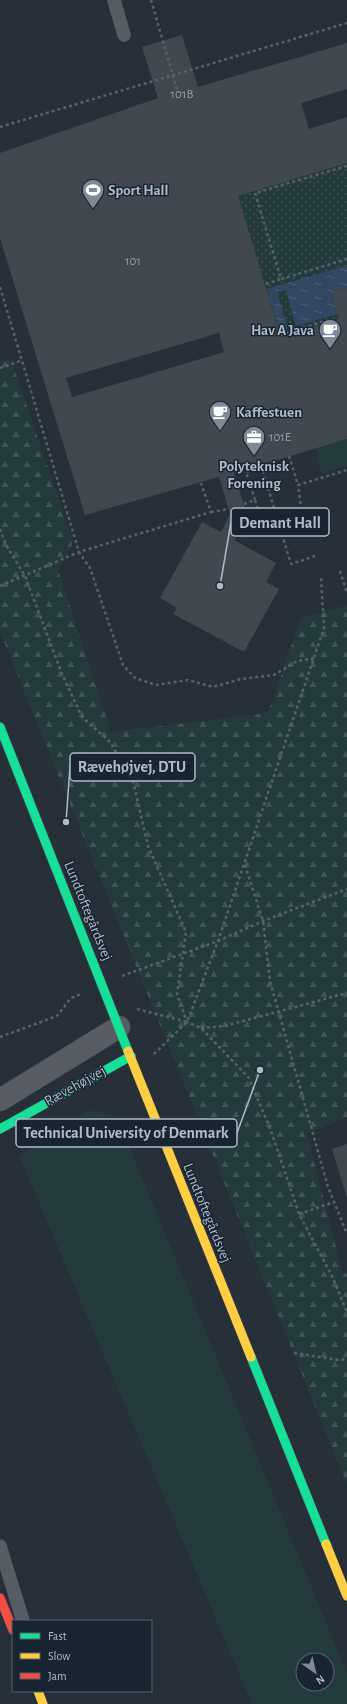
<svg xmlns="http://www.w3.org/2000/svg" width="347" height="1704" font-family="'Alegreya Sans',sans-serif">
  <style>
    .grass { fill: #243b3e; fill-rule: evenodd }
    .forest { fill: url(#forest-firs) }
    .park { fill: url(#park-dots) }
    .water { fill: url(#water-ripples) }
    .building { fill: #41484f; fill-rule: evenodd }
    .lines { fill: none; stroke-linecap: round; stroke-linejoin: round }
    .lane-casing { stroke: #464b52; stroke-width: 14 }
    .street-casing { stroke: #464b52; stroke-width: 23 }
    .fast-casing { stroke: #464b52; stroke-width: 10 }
    .slow-casing { stroke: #464b52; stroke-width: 10 }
    .jam-casing { stroke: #464b52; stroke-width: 10 }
    .path { stroke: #5a6269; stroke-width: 2.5; stroke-dasharray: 3 3; stroke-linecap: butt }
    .lane { stroke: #585d65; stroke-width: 13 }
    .street { stroke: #585d65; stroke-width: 22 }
    .fast { stroke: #16e098; stroke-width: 9 }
    .slow { stroke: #ffcf43; stroke-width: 9 }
    .jam { stroke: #f24e42; stroke-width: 9 }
    .labels { text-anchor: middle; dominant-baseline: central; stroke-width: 3; stroke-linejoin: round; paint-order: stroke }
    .number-label { font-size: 13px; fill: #949eaa }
    .poi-label { font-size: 15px; font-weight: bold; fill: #b0bbc9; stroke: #1a2533; text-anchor: start }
    .street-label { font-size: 15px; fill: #b0bbc9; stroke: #1a2533 }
    .leader { fill: none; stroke: #b0bbc9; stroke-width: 1.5 }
    .callout-dot { fill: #b0bbc9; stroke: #1a2533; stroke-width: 1.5 }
    .callout { fill: #1a2533; stroke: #b0bbc9; stroke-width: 1.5 }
    .callout-label { font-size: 16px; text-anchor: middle; font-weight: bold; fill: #b0bbc9 }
  </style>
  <defs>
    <pattern id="forest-firs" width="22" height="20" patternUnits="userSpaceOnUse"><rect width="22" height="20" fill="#243b3e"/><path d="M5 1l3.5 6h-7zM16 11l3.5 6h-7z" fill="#415559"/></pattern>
    <pattern id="park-dots" width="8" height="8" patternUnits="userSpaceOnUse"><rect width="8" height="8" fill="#243b3e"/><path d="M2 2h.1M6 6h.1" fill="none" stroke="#415559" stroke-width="1.8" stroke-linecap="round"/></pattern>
    <pattern id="water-ripples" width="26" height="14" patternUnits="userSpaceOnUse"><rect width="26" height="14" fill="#324862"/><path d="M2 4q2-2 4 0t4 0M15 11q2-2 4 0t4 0" fill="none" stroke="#4d6077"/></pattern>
  </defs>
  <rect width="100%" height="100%" fill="#272f38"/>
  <!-- grass -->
  <g class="grass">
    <path d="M347,439v27l-25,8 -7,-26z"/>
    <path d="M88,1110l29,7 230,556v31h-95l-233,-548zM303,1660h24v24h-24z"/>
  </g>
  <!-- forest -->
  <path class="forest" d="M11,359l62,182 -3,9 -12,20 53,162 157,-19 33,-95 46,-13v512l-40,17 35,137 5,3v211l-347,-853v-271z"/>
  <!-- park -->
  <path class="park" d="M347,163v125l-16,5 8,26 -58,18 -43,-141z"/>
  <!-- water -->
  <path class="water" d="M347,265v23l-16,5 7,21 -42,12 -10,-36 -9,2 11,37 -8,3 -13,-43z"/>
  <!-- building -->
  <g class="building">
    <path d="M182,35l16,52 149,-44v46l-46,14 8,26 38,-12v46l-109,33 43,141 58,-18 -8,-26 16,-5v151l-113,34 13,42 -13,25 42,23 -10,19 13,7 -35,63 -71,-38 4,-6 -17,-10 42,-76 19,10 9,-18 -11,-37 -134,38 -85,-277v-85l158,-55 -16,-51zM219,333l5,19 -152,45 -6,-19z"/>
    <path d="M347,1144v54l-15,-49z"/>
  </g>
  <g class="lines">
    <!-- lane casing -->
    <g class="lane-casing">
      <g id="lane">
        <path d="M114,0l10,35"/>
        <path d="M0,1546l23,75"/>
      </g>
    </g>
    <!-- street casing -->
    <g class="street-casing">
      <path id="street" d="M0,1100l119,-73"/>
    </g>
    <!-- fast casing -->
    <g class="fast-casing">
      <g id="fast">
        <path d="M0,727l128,324"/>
        <path d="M0,1129l131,-73"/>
        <path d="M251,1357l75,187"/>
      </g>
    </g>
    <!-- slow casing -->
    <g class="slow-casing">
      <g id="slow">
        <path d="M128,1051l123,306"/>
        <path d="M326,1544l21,52"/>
        <path d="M38,1691l5,13"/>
      </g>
    </g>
    <!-- jam casing -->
    <g class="jam-casing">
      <path id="jam" d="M0,1598l13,32"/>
    </g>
    <!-- path -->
    <g class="path">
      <path d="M151,0l27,93"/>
      <path d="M0,127l347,-104"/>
      <path d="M347,166l-92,27 26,86 66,-20"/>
      <path d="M266,284l15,-5"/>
      <path d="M0,287l79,265 11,16 33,97 12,13 21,7 32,-5 25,7 28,-8 33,-4 23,-14 18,-3"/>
      <path d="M280,335l51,-16 1,3"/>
      <path d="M0,368l23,-8"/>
      <path d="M289,456l9,29 49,-15"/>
      <path d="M261,465l30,99 24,-8"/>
      <path d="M255,500l-9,-28 16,-4"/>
      <path d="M244,504l11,-4 8,26 39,-12 -4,-29"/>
      <path d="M211,512l18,-3"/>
      <path d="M0,529l6,16 19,31 37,98 20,43 28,25 23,39 15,65 38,86 -9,62 10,28 14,6 48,50 22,53 28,83 33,62 15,36"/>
      <path d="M340,571l7,22"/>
      <path d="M0,586l79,-34 132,-40 -10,-29"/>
      <path d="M245,865l18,56 7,60 58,206 19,47"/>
      <path d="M122,976l96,-35 45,-20 84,-32"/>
      <path d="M137,1009l50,13"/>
      <path d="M201,1028l24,-2 122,-33"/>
      <path d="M0,1037l57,-21 14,-18 10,-4"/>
      <path d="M154,1054l33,-32 31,-81 106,-313 -3,-51"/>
      <path d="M299,1214l35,-12"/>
      <path d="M294,1353l45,7 8,-1"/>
    </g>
    <!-- lane -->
    <use href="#lane" class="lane"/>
    <!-- street -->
    <use href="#street" class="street"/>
    <!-- fast -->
    <use href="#fast" class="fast"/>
    <!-- slow -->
    <use href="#slow" class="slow"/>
    <!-- jam -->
    <use href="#jam" class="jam"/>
  </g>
  <!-- icons -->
  <defs>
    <g id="stadium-pin" transform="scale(1.15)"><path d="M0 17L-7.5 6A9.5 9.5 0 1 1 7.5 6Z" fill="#808a96" stroke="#1a2533"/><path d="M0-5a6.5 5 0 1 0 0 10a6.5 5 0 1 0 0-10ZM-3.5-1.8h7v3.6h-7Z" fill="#fff"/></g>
    <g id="cafe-pin" transform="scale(1.15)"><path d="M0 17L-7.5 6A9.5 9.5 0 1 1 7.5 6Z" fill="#808a96" stroke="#1a2533"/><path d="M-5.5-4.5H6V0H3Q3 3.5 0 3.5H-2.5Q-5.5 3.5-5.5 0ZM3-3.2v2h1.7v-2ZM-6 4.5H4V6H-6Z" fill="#fff"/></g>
    <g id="office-pin" transform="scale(1.15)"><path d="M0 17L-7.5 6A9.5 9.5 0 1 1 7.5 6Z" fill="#808a96" stroke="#1a2533"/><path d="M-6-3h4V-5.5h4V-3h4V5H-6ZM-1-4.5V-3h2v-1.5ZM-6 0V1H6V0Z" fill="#fff"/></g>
  </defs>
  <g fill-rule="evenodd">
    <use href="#stadium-pin" x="93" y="190"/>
    <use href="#cafe-pin" x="330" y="330"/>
    <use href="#cafe-pin" x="220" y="412"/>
    <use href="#office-pin" x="254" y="437"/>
  </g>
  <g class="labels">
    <!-- number labels -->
    <g class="number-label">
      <text x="182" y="94">101B</text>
      <text x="133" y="261">101</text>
      <text x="280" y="437">101E</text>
    </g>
    <!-- poi labels -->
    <g class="poi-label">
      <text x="108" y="190">Sport Hall</text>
      <text x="314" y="330" text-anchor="end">Hav A Java</text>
      <text x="236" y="412">Kaffestuen</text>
      <text x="254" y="466" text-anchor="middle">Polyteknisk<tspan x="254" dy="17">Forening</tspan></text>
    </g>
    <!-- street labels -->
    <g class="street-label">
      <text transform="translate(88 911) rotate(68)">Lundtoftegårdsvej</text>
      <text transform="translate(75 1086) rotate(-29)">Rævehøjvej</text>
      <text transform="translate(207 1213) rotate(68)">Lundtoftegårdsvej</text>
    </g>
  </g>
  <!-- callouts -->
  <path class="leader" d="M220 586L231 522M66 822L70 767M260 1070L237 1133"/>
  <g class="callout-dot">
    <circle cx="220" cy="586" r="4"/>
    <circle cx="66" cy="822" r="4"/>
    <circle cx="260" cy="1070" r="4"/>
  </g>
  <g class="callout">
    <rect x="231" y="508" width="98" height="28" rx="4"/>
    <rect x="70" y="753" width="125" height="28" rx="4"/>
    <rect x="16" y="1119" width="221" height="28" rx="4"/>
  </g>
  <g class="callout-label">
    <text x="280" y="528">Demant Hall</text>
    <text x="132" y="772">Rævehøjvej, DTU</text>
    <text x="126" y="1138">Technical University of Denmark</text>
  </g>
  <!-- legend -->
  <rect x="12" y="1620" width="140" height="72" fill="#1a2533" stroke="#56616f"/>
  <rect x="20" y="1633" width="20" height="6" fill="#16e098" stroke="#56616f"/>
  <text x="48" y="1640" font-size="12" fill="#b0bbc9">Fast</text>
  <rect x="20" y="1653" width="20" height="6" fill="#ffcf43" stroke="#56616f"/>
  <text x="48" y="1660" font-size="12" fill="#b0bbc9">Slow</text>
  <rect x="20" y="1673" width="20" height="6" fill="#f24e42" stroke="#56616f"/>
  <text x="48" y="1680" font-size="12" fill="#b0bbc9">Jam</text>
  <!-- north arrow -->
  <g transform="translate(315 1672) rotate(146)"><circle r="19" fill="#1a2533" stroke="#56616f"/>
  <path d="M0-3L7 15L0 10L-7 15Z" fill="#808a96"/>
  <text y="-6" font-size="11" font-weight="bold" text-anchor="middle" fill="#b0bbc9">N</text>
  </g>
</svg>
